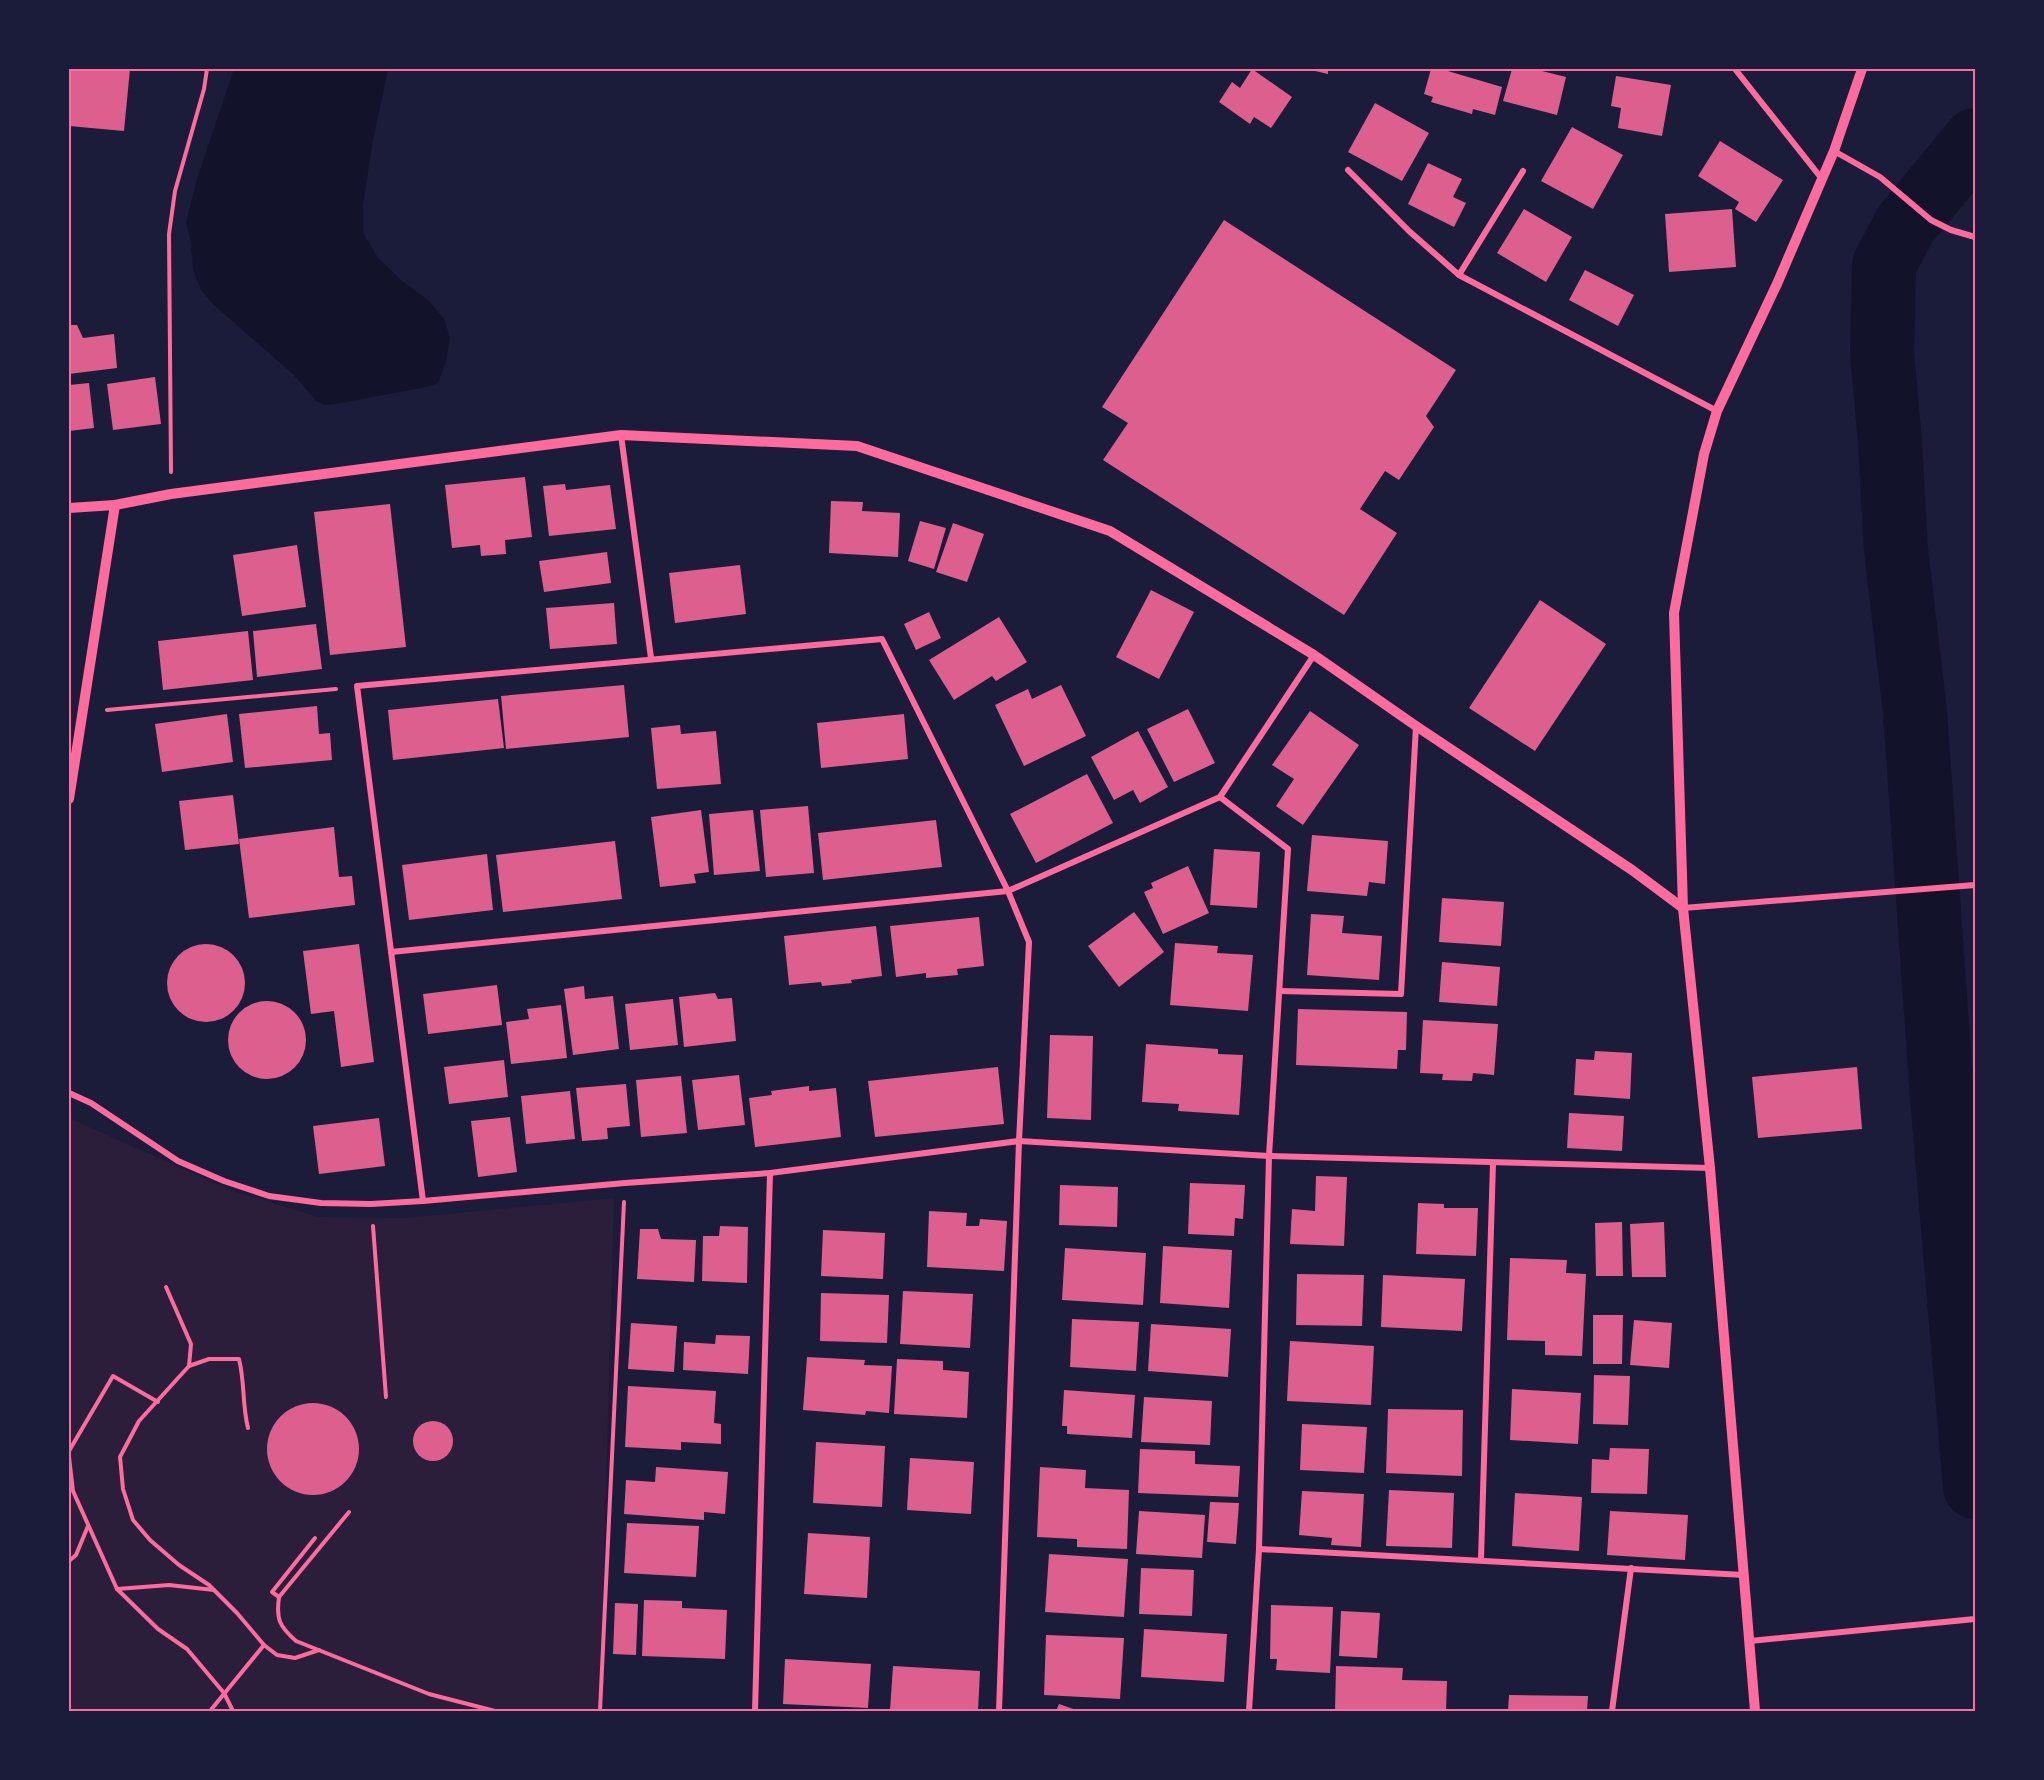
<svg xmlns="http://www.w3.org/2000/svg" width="2044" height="1780" font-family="Commissioner,sans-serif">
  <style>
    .green { fill: #2a1e3b }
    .water { fill: #12122b }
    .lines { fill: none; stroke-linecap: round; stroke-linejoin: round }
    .river { stroke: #12122b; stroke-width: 64 }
    .building { fill: #dd5f8e }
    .path { stroke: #ff6b9d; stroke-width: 4 }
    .minor { stroke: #ff6b9d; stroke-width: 6 }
    .tertiary { stroke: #ff6b9d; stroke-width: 10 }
    .neatline { fill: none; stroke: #ff6b9d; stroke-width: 2 }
  </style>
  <rect width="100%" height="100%" fill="#1b1b3a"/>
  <!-- green -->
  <path class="green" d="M69,1118l161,72 89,27 85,1 210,-20 -14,513h-531z"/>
  <!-- water -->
  <path class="water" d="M234,69h154l-16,76 -9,60v27l15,26 23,22 28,21 15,18 6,19 -4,24 -8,21 -12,4 -85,16 -16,2 -8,-3 -24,-28 -79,-69 -13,-15 -8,-21 -2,-27 -5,-20 11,-43z"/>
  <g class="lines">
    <!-- river -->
    <path class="river" d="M1975,140l-70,85 -21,40 -2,87 8,90 6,108 19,162 27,385 33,390"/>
  </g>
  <!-- building -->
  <g class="building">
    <path d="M69,69h61l-6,62 -55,-5z"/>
    <path d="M1252,69l40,28 -21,31 -17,-11 -4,7 -31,-22 13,-20 8,6z"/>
    <path d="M1307,69h21v5z"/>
    <path d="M1431,69h10l61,18 -7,28 -22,-6 -1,5 -41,-12 2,-5 -9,-3z"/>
    <path d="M1512,69h22l32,8 -9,38 -54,-14z"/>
    <path d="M1616,76l55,9 -9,51 -44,-8 3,-20 -10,-2z"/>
    <path d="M1375,103l54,30 -27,48 -54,-29z"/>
    <path d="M1572,127l51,28 -30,54 -52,-28z"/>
    <path d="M1720,141l63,39 -27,42 -21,-13 4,-7 -41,-26z"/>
    <path d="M1428,163l34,16 -9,18 13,6 -12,24 -46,-23z"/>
    <path d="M1524,209l48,28 -26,45 -49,-29z"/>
    <path d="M1732,209l4,58 -67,5 -4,-58z"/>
    <path d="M1224,220l232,150 -30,46 8,11 -35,53 -14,-9 -25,38 37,24 -53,82 -241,-155 25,-37 -26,-16z"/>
    <path d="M1585,270l49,25 -16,31 -49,-26z"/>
    <path d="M69,325h8l6,13 31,-4 3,34 -48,6z"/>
    <path d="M155,377l6,47 -48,6 -6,-46z"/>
    <path d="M89,383l5,45 -25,3v-46z"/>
    <path d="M525,477l7,60 -27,3 1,14 -25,2 -1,-11 -28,3 -7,-63z"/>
    <path d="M565,484l1,6 44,-5 6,44 -67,7 -6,-50z"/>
    <path d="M831,501l32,1 -1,9 38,2 -2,44 -69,-4z"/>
    <path d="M390,504l16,143 -76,8 -16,-143z"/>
    <path d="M920,521l26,7 -12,41 -26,-8z"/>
    <path d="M953,523l31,11 -17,48 -31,-10z"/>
    <path d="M297,545l9,62 -64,9 -9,-61z"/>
    <path d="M607,552l4,31 -67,9 -5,-31z"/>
    <path d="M740,565l6,49 -71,9 -6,-50z"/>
    <path d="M1151,590l43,22 -35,67 -43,-22z"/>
    <path d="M1540,600l66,44 -71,107 -66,-43z"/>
    <path d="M614,603l3,41 -67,5 -4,-41z"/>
    <path d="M929,612l12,26 -25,12 -12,-26z"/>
    <path d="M999,617l28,45 -31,19 -4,-5 -38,24 -25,-40z"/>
    <path d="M316,624l6,45 -65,8 -4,-46z"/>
    <path d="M248,631l5,49 -90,10 -5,-49z"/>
    <path d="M624,685l5,52 -123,12 -5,-53z"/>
    <path d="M1061,685l25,51 -62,30 -29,-61 33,-16 4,10z"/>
    <path d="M498,699l6,49 -111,12 -5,-50z"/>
    <path d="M317,706l2,28 11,-1 2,27 -87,8 -6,-54z"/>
    <path d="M1188,709l27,54 -41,19 -27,-53z"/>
    <path d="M1310,711l49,34 -56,80 -27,-19 18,-27 -22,-14z"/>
    <path d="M227,714l6,48 -71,10 -7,-48z"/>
    <path d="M904,714l4,45 -87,9 -4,-45z"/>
    <path d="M680,725l1,9 35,-3 5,53 -64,5 -6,-61z"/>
    <path d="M1138,731l30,56 -28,16 -7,-13 -19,10 -23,-43z"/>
    <path d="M1087,774l26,49 -77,40 -26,-49z"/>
    <path d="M233,795l6,49 -54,6 -6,-49z"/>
    <path d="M808,806l6,67 -48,4 -6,-67z"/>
    <path d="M701,810l8,62 -15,2 2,9 -36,4 -9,-70z"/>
    <path d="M753,810l7,61 -46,4 -5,-61z"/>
    <path d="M936,820l6,47 -119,13 -5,-47z"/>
    <path d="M334,827l5,50 13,-1 3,29 -106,13 -10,-79z"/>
    <path d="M1312,835l76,6 -3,43 -16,-2 -2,14 -60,-5z"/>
    <path d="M615,841l7,58 -119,13 -7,-57z"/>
    <path d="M1214,849l46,3 -3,56 -47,-3z"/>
    <path d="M487,854l6,56 -84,10 -7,-55z"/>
    <path d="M1188,866l21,47 -46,21 -19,-42 9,-4 -2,-5z"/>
    <path d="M1442,898l62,4 -3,44 -62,-4z"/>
    <path d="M1134,912l30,40 -45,35 -31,-41z"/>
    <path d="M1311,914l33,2 -2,17 40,3 -3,44 -72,-5z"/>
    <path d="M979,917l5,49 -27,3 1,6 -32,3v-5l-30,4 -6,-51z"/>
    <path d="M876,926l6,50 -31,4 1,3 -30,3 -1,-4 -32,3 -5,-49z"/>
    <path d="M1175,943l43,3 -1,7 36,2 -5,56 -78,-6z"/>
    <path d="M359,944l15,118 -33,5 -7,-56 -23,3 -8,-63z"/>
    <circle cx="206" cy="983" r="39"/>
    <path d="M1442,962l58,5 -3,39 -58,-4z"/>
    <path d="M497,985l5,40 -74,9 -5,-40z"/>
    <path d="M584,986l1,13 28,-3 6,53 -46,6 -9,-66z"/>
    <path d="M715,993l3,6 14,-1 4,43 -52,6 -5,-50z"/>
    <path d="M673,999l5,46 -48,5 -5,-46z"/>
    <circle cx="267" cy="1040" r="39"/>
    <path d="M561,1005l6,53 -56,6 -5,-42 23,-3 -2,-10z"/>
    <path d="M1298,1009l109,3 -1,38h-8l-1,19 -101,-4z"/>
    <path d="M1423,1020l75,4 -4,51 -21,-2 -1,8 -30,-1 1,-6 -23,-1z"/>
    <path d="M1050,1035l43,1 -2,84 -44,-2z"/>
    <path d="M1146,1044l72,5v5l25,1 -4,60 -61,-4 1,-7 -37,-2z"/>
    <path d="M1595,1051l37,2 -2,46 -56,-4 2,-36 18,1z"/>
    <path d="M504,1060l4,37 -59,7 -5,-37z"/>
    <path d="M998,1067l6,57 -129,13 -7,-56z"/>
    <path d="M1857,1067l5,62 -104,9 -6,-61z"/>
    <path d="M739,1075l6,50 -47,5 -6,-50z"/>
    <path d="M681,1076l6,57 -46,4 -5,-57z"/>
    <path d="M626,1084l4,42 -23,2 1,11 -26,2 -6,-53z"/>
    <path d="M809,1086v5l27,-3 5,49 -86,10 -6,-49 23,-3 -1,-4z"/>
    <path d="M570,1091l5,48 -49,5 -5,-48z"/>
    <path d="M1569,1113l55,3 -2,35 -55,-3z"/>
    <path d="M510,1117l7,55 -39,5 -7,-56z"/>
    <path d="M379,1118l6,48 -66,8 -6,-48z"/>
    <path d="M1316,1176l31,1 -3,69 -54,-2 2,-35 23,2z"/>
    <path d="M1190,1183l55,2 -2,34 -8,-1 -1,18 -46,-2z"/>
    <path d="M1060,1185l58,2 -1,40 -58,-2z"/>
    <path d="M1418,1203l26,1v4h34l-2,48 -60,-2z"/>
    <path d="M929,1211l38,2 -1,13h13l1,-7 27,2 -3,50 -77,-4z"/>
    <path d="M1622,1222l1,54h-27l-1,-53z"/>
    <path d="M1664,1222l2,55h-34l-2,-53z"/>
    <path d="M720,1226l28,1 -1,56 -45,-2 1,-45h16z"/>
    <path d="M640,1229h18l3,10 35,1 -2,42 -57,-3z"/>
    <path d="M823,1230l62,3 -2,46 -62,-3z"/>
    <path d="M1163,1246l69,4 -3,58 -69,-5z"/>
    <path d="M1065,1248l81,5 -3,52 -81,-5z"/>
    <path d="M1510,1258l57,2 -1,13 20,1 -4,82 -37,-1v-14l-38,-1z"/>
    <path d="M1297,1274l67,1 -2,51 -66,-1z"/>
    <path d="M1383,1275l82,4 -3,52 -81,-4z"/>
    <path d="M903,1291l70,3 -3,54 -70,-4z"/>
    <path d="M821,1293l68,2 -2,48 -67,-2z"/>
    <path d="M1593,1315h30l-1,49h-29z"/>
    <path d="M1072,1319l67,3 -3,49 -66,-4z"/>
    <path d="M1634,1320l38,3 -3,45 -39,-3z"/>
    <path d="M631,1323l46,3 -3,46 -46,-3z"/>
    <path d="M1151,1324l80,5 -3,48 -80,-6z"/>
    <path d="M716,1335l34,1 -2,38 -65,-4 1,-28 31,2z"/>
    <path d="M1290,1341l84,5 -3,59 -84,-4z"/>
    <path d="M807,1357l58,3 -1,5 28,1 -3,47 -23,-2 -1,4 -62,-5z"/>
    <path d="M897,1359l46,2v9l26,2 -2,46 -73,-4z"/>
    <path d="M1594,1375l36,1 -2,49 -35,-1z"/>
    <path d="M628,1386l88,5 -2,32 7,1v20l-40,-2v8l-56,-3z"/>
    <path d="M1512,1389l69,4 -3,51 -68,-4z"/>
    <path d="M1064,1390l71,5 -3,43 -65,-4v-8h-5z"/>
    <path d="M1144,1397l68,4 -2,44 -69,-3z"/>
    <circle cx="313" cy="1449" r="46"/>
    <path d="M1388,1409l75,1 -1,66 -76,-3z"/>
    <circle cx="433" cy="1441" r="20"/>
    <path d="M1302,1424l65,3 -3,46 -64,-3z"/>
    <path d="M816,1442l69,4 -3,61 -69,-4z"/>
    <path d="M1610,1448l39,1 -2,45 -56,-1 1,-34 17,1z"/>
    <path d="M1140,1449l55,2v13l45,2 -2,31 -100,-4z"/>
    <path d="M910,1458l64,4 -3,52 -64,-4z"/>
    <path d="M656,1467l72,5 -3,42 -21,-2v8l-80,-6 2,-34 29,2z"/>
    <path d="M1040,1467l46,3 -1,18 44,2 -2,59 -50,-2v-8l-40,-2z"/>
    <path d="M1389,1490l65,3 -2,55 -66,-2z"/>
    <path d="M1302,1491l62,3 -3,53 -30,-2 1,-7 -33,-3z"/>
    <path d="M1515,1493l67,4 -3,54 -67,-5z"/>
    <path d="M1210,1502l29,1 -3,41 -29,-2z"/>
    <path d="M1139,1511l66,4 -3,43 -66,-4z"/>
    <path d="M1610,1511l78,4 -3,45 -78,-5z"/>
    <path d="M627,1523l72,3 -3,51 -72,-4z"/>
    <path d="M808,1533l62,4 -3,61 -63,-4z"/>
    <path d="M1049,1554l79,5 -4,58 -79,-5z"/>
    <path d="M1141,1568l53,2 -2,46 -53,-2z"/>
    <path d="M644,1600l38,1v7l45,2 -2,49 -83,-3z"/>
    <path d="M615,1603l23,1 -2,51 -23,-1z"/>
    <path d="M1271,1605l62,2 -3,66 -54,-3 1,-11h-7z"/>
    <path d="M1341,1611l39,2 -3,45 -38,-2z"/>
    <path d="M1144,1629l83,5 -3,48 -83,-5z"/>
    <path d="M1046,1635l78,3 -4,61 -76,-4z"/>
    <path d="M785,1659l86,5 -3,44 -85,-4z"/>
    <path d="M893,1666l87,5 -2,40 -88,-1z"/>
    <path d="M1336,1666l67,2 -1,12 45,1 -1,30h-111z"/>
    <path d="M1509,1695l79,1 -1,15h-79z"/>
    <path d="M1059,1704l20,7h-23z"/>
  </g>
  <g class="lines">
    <!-- path -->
    <g class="path">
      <path d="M171,472l-2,-238 6,-43 29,-102 3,-20"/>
      <path d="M107,710l229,-21"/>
      <path d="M373,1226l13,171"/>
      <path d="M166,1287l25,57 -2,22"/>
      <path d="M248,1428c-6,-24 -3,-45 -9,-69h-30l-20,7 -50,55 -19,36 3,32 10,31 17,20 29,25 30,20 28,28 27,32 13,10 18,3 24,-8"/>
      <path d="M69,1451l44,-75 45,26"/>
      <path d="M69,1457l4,34 44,98 41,40 29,20 37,44 9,18"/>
      <path d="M349,1512l-70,85c-3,22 0,29 17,44l133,53 66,17"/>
      <path d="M69,1561l7,-6 12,-29"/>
      <path d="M117,1589l52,-4 45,5"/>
      <path d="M279,1597l-7,-5 43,-54"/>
      <path d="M210,1711l54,-66"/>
      <path d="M600,1711l24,-509"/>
    </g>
    <!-- minor -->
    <g class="minor">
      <path d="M1735,69l87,110"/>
      <path d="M1834,151l46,26 51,43 20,10 24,7"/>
      <path d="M1348,170l61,61 50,44 258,136"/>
      <path d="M1459,275l64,-104"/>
      <path d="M621,435l30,223"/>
      <path d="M1220,797l68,52 -19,307 -10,393 -10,162"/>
      <path d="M1683,908l292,-23"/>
      <path d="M391,952l617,-61 212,-94 94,-142"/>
      <path d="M1280,991l121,3 15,-268"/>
      <path d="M69,1093l22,10 87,58 46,20 45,15 52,7 50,1 52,-3 202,-18 145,-10 249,-32 250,15 441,12"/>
      <path d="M423,1201l-66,-515 525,-47 126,252 21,51 -10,199 -20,570"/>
      <path d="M1259,1549l485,26"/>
      <path d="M1481,1559l12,-396"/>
      <path d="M1750,1641l225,-22"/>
      <path d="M755,1711l15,-538"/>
      <path d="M1612,1711l19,-143"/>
    </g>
    <!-- tertiary -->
    <g class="tertiary">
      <path d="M69,508l46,-3 56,-11 450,-59 236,11 253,85 204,124 102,71 216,144 51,38"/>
      <path d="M69,799l46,-294"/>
      <path d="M1755,1711l-45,-543 -27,-260 -9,-295 30,-159 13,-43 60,-127 57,-133 28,-82"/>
    </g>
  </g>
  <!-- border -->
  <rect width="2044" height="1780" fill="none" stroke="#1b1b3a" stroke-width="141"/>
  <rect x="70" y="70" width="1904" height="1640" class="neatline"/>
</svg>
